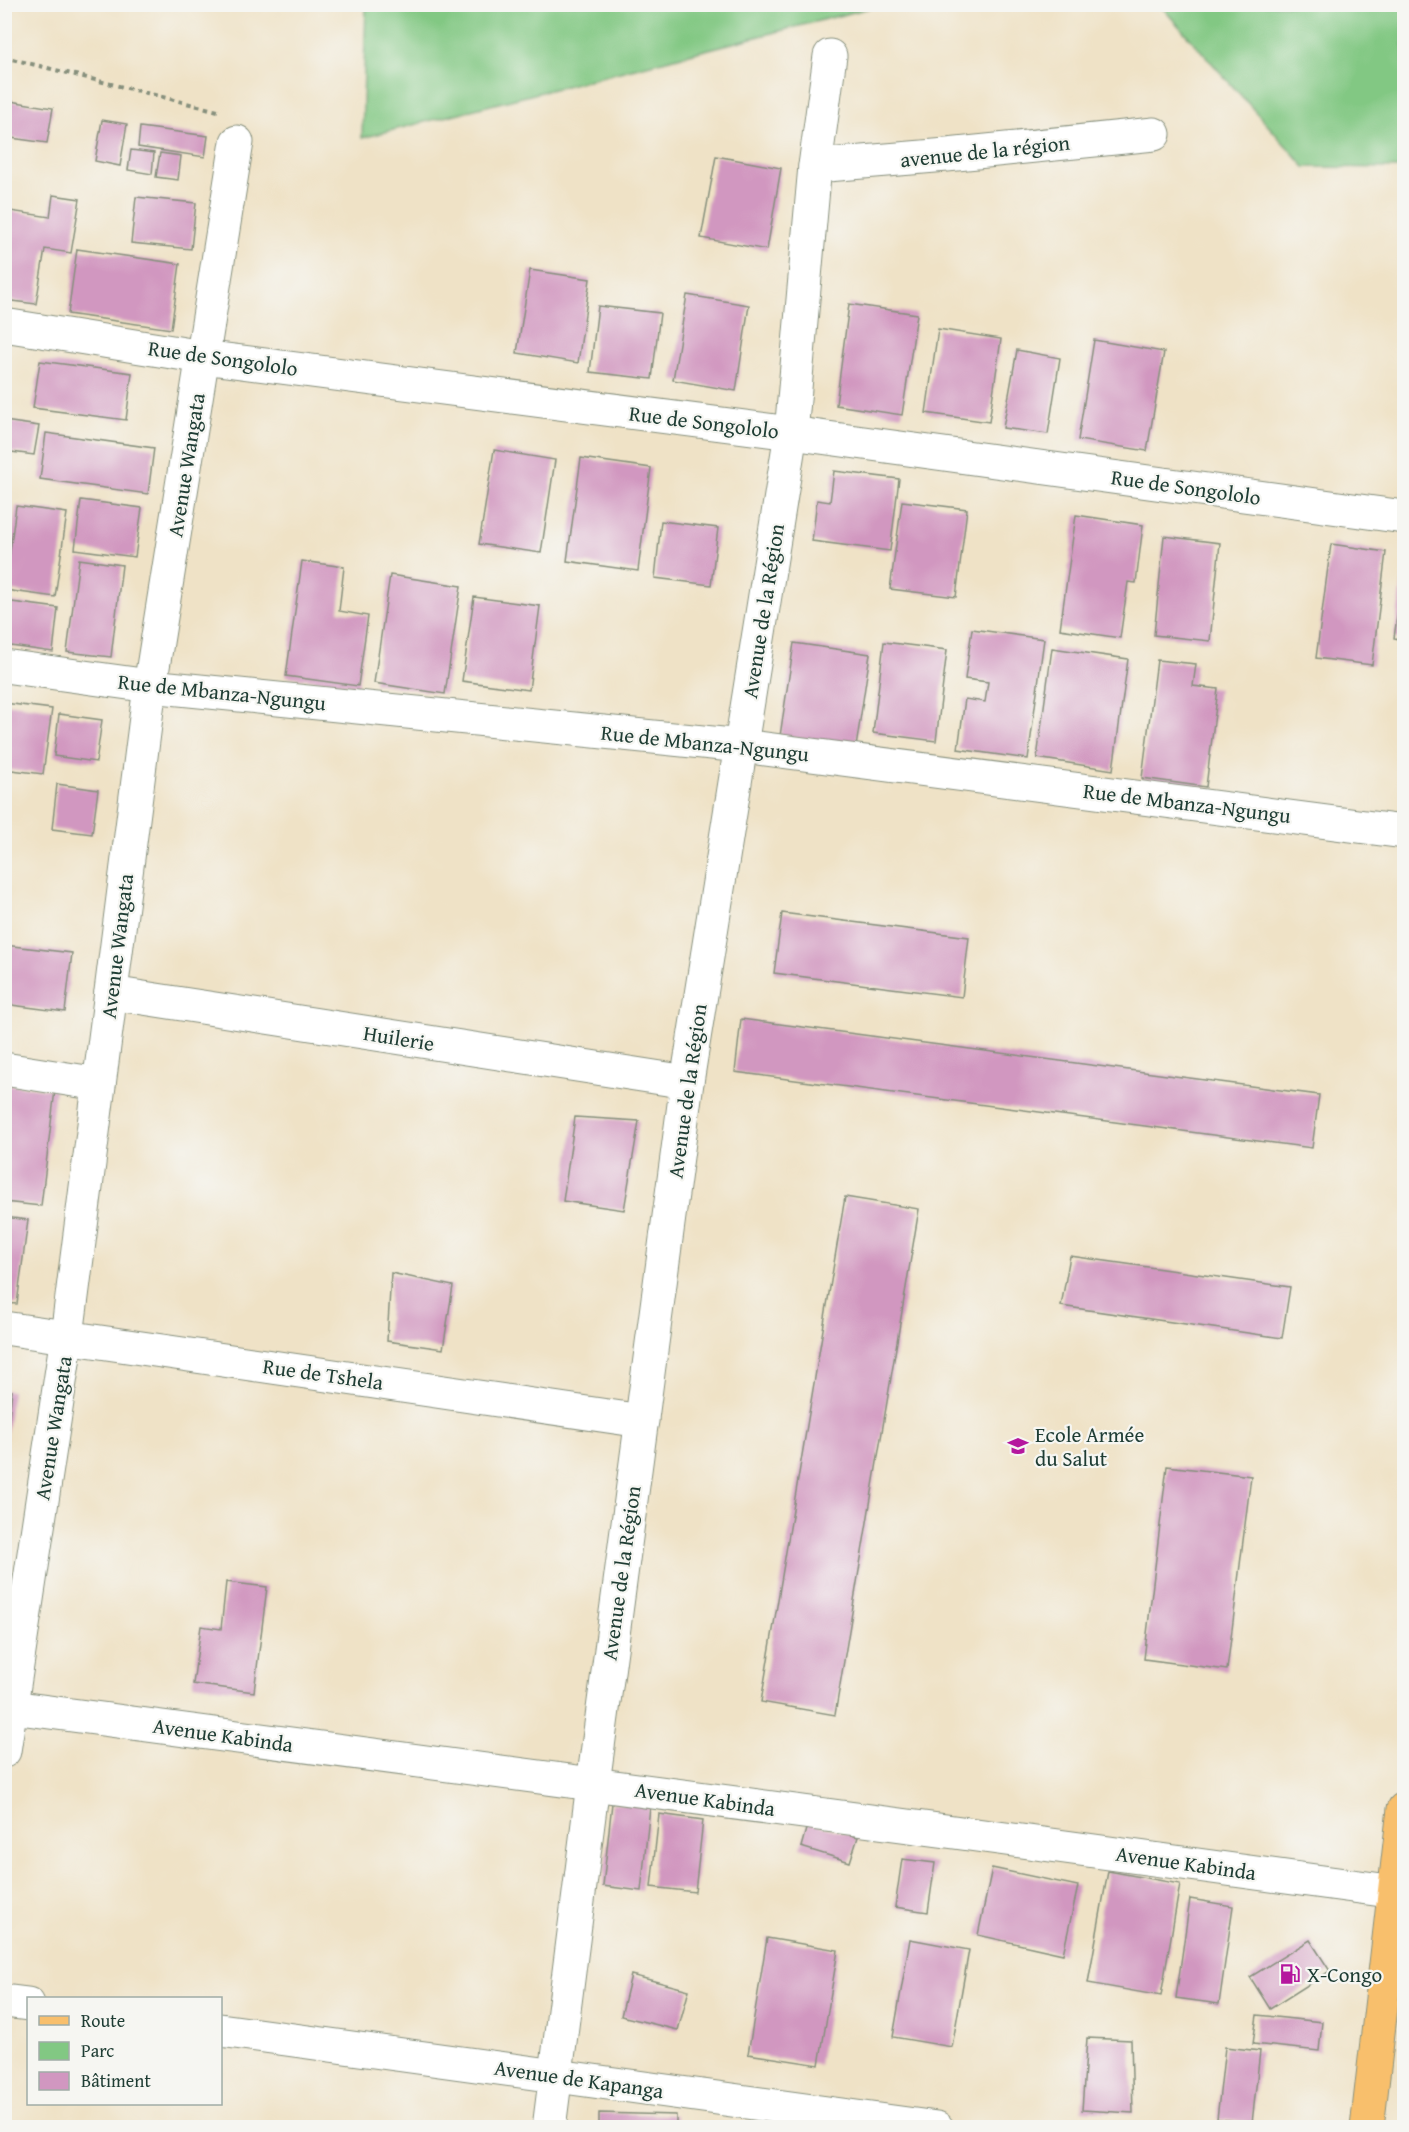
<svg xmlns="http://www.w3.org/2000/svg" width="1409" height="2132" font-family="'Gentium Book Plus',serif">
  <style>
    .green { fill: #82c883; stroke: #50825c; stroke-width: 1.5 }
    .building { fill: #d197c0 }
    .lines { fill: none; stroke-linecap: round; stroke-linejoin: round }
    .minor-casing { stroke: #87907d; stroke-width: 35 }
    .major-casing { stroke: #87907d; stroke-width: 35 }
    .path { stroke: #87907d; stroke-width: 4; stroke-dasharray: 4.5 4.5; stroke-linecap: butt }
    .minor { stroke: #fff; stroke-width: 33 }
    .major { stroke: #f8bf6c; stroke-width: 33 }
    .labels { text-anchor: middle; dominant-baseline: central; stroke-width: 4.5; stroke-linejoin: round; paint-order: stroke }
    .street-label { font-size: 21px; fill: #1f3d34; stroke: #f6f6f2 }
    .poi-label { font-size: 21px; fill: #1f3d34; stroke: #f6f6f2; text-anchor: start }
  </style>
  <rect width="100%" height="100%" fill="#f6f6f2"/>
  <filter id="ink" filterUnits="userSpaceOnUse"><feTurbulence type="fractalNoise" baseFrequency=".0167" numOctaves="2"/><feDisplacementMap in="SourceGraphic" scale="12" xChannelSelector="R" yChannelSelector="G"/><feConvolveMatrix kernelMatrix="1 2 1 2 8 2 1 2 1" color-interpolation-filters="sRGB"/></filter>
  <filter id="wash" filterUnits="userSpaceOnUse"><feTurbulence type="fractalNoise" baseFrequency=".008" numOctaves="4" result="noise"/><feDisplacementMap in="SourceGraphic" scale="24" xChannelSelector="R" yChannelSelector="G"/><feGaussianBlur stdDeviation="1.35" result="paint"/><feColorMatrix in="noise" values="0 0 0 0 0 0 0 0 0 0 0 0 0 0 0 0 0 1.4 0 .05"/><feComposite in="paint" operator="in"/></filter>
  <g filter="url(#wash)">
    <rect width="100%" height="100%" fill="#efe2c6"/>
    <!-- green -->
    <g class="green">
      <path d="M366,5v-1l515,1 -519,133z"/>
      <path d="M1160,5h244v163l-99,-1z"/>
    </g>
    <g id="blocks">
      <!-- building -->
      <g class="building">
        <path d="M4,100l49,8 -6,35 -43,-6z"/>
        <path d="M102,120l25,4 -7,42 -25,-5z"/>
        <path d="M140,127l68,9 -3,21 -67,-10z"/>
        <path d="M131,150l23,3 -2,21 -24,-4z"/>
        <path d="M160,153l21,3 -3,24 -22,-3z"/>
        <path d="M716,156l65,12 -14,82 -66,-12z"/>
        <path d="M53,195l27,4 -9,54 -26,-4 -9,55 -32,-4v-90l46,7z"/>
        <path d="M136,197l60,6 -5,46 -60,-6z"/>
        <path d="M77,249l103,15 -9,65 -103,-15z"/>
        <path d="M530,270l60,9 -12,84 -61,-10z"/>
        <path d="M687,295l62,10 -13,86 -63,-11z"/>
        <path d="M849,304l68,10 -15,101 -66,-10z"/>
        <path d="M598,306l62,7 -8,66 -62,-7z"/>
        <path d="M938,329l63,10 -12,83 -63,-9z"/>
        <path d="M1094,340l70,12 -17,99 -69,-11z"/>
        <path d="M1017,350l43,8 -12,76 -45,-6z"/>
        <path d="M40,361l92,12 -6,47 -93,-12z"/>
        <path d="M4,421l35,5 -5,29 -30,-4z"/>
        <path d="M46,433l108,15 -6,46 -108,-15z"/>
        <path d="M494,450l61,10 -14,93 -62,-9z"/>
        <path d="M581,458l70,10 -13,103 -71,-10z"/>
        <path d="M834,471l65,8 -9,72 -78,-10 5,-41 13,2z"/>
        <path d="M81,500l61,8 -7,49 -60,-8z"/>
        <path d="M902,501l65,8 -11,88 -66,-8z"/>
        <path d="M16,506l51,7 -12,84 -50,-7z"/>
        <path d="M1076,515l67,10 -7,58 -8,-1 -8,56 -60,-9z"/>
        <path d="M661,521l57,7 -7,57 -56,-7z"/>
        <path d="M1164,536l56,7 -10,98 -56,-6z"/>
        <path d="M1331,544l55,8 -14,113 -56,-7z"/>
        <path d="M79,559l43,6 -11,92 -44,-5z"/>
        <path d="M302,561l42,6 -5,44 29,5 -10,70 -72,-10z"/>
        <path d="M390,575l71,11 -16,108 -71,-11z"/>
        <path d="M1403,575h1v65l-10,-2z"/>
        <path d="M474,597l66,9 -11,84 -67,-9z"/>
        <path d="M4,601l54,7 -5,44 -49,-7z"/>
        <path d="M972,629l72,10 -16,120 -70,-10 7,-50 20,3 3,-20 -23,-3z"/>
        <path d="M884,642l63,8 -11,91 -63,-8z"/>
        <path d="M794,643l76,11 -14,93 -76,-11z"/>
        <path d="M1052,648l76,11 -15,111 -76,-12z"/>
        <path d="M1157,660l39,4 -3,22 25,3 -12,98 -64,-9z"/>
        <path d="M4,703l48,6 -9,65 -39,-5z"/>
        <path d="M59,714l43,6 -6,42 -42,-6z"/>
        <path d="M57,784l41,6 -6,44 -40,-5z"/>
        <path d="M782,913l187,24 -7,60 -188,-24z"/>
        <path d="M4,945l68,8 -7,59 -61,-8z"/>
        <path d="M741,1019l578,76 -7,53 -577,-76z"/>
        <path d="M4,1084l51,6 -14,116 -37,-4z"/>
        <path d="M575,1117l64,4 -15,89 -61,-9z"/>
        <path d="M845,1197l74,12 -84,506 -74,-13z"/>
        <path d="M4,1217l24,3 -11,84 -13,-1z"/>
        <path d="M1070,1256l220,31 -8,51 -221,-32z"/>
        <path d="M391,1273l62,13 -10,63 -56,-8z"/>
        <path d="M4,1390l8,1 -6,50h-2z"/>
        <path d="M1167,1466l84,10 -24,194 -83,-11z"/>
        <path d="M226,1582l41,5 -13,105 -61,-8 8,-58 20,3z"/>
        <path d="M612,1803l38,4 -9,84 -38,-5z"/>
        <path d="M659,1814l44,6 -8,72 -44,-5z"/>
        <path d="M808,1822l50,15 -8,25 -49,-15z"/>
        <path d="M902,1859l33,4 -7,49 -33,-5z"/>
        <path d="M992,1868l86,18 -15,68 -85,-19z"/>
        <path d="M1108,1871l72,13 -19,112 -73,-13z"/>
        <path d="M1190,1899l43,7 -14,98 -43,-6z"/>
        <path d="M767,1938l71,12 -19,115 -71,-11z"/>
        <path d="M910,1939l59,11 -17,97 -59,-10z"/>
        <path d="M1310,1940l20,31 -60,38 -20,-32z"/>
        <path d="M631,1975l58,15 -11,40 -57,-14z"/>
        <path d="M1257,2015l65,7 -3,29 -66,-7z"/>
        <path d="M1087,2038l44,2 2,73 -51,-3z"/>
        <path d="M1225,2047l35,4 -8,72 -35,-4z"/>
        <path d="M599,2113l77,2v13h-77z"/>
      </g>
    </g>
  </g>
  <g filter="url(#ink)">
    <use href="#blocks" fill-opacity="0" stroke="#87907d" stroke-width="1.5"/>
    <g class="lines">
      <!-- minor casing -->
      <g class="minor-casing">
        <g id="minor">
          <path d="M815,166l132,-11 207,-21"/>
          <path d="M4,325l199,32 588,76 613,84"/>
          <path d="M4,666l146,20 592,60 662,86"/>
          <path d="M111,993l576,89"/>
          <path d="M4,1069l95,15"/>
          <path d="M4,1328l638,93"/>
          <path d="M4,1706l950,126 450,61"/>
          <path d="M4,1751l63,-415 83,-650 87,-544"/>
          <path d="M4,2001l24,3"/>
          <path d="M220,2030l717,98"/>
          <path d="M549,2128l44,-344 94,-702 104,-649 24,-267 15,-110"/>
        </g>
      </g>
      <!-- major casing -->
      <g class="major-casing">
        <path id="major" d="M1367,2128l37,-319"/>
      </g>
      <!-- path -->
      <path class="path" d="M4,57l214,54"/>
      <!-- minor -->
      <use href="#minor" class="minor"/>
      <!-- major -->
      <use href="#major" class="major"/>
    </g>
  </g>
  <!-- icons -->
  <defs>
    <g id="school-bare" transform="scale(1.62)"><path d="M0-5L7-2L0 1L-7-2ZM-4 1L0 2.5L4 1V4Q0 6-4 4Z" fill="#b5179e" stroke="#f6f6f2" stroke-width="2.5" paint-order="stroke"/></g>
    <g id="fuel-bare" transform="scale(1.62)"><path d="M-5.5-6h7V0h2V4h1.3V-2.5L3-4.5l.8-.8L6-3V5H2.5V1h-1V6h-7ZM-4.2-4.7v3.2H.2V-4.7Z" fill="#b5179e" stroke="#f6f6f2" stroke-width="2.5" paint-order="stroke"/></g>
  </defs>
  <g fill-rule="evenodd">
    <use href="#school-bare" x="1018" y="1446"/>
    <use href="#fuel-bare" x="1290" y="1974"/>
  </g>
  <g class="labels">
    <!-- street labels -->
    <g class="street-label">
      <text transform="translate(985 151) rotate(-6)">avenue de la région</text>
      <text transform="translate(223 358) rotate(8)">Rue de Songololo</text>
      <text transform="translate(704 422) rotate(7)">Rue de Songololo</text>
      <text transform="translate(186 465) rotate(-81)">Avenue Wangata</text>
      <text transform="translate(1186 487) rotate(8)">Rue de Songololo</text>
      <text transform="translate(763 611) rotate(-81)">Avenue de la Région</text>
      <text transform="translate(222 692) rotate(6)">Rue de Mbanza-Ngungu</text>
      <text transform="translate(705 743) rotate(6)">Rue de Mbanza-Ngungu</text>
      <text transform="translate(1187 803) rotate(7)">Rue de Mbanza-Ngungu</text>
      <text transform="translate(117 946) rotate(-83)">Avenue Wangata</text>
      <text transform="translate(399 1038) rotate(9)">Huilerie</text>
      <text transform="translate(687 1091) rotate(-82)">Avenue de la Région</text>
      <text transform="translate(323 1374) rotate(8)">Rue de Tshela</text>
      <text transform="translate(53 1428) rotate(-81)">Avenue Wangata</text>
      <text transform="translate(621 1573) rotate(-82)">Avenue de la Région</text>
      <text transform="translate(223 1735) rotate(8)">Avenue Kabinda</text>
      <text transform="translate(705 1799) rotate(8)">Avenue Kabinda</text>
      <text transform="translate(1186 1863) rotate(8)">Avenue Kabinda</text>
      <text transform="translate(579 2079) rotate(8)">Avenue de Kapanga</text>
    </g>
    <!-- poi labels -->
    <g class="poi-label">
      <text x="1035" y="1434">Ecole Armée<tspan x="1035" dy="24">du Salut</tspan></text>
      <text x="1307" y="1974">X-Congo</text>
    </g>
  </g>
  <!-- margin -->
  <rect width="1409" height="2132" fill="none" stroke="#f6f6f2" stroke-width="24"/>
  <!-- legend -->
  <rect x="27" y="1997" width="195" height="108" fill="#f6f6f2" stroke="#a0aca6" stroke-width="1.5"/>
  <rect x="39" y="2016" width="30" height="9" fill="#f8bf6c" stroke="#a0aca6" stroke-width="1.5"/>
  <text x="81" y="2027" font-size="18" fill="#1f3d34">Route</text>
  <rect x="39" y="2042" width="30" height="18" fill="#82c883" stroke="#a0aca6" stroke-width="1.5"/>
  <text x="81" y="2057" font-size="18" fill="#1f3d34">Parc</text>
  <rect x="39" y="2072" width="30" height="18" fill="#d197c0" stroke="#a0aca6" stroke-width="1.5"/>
  <text x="81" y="2087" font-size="18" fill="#1f3d34">Bâtiment</text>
</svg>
